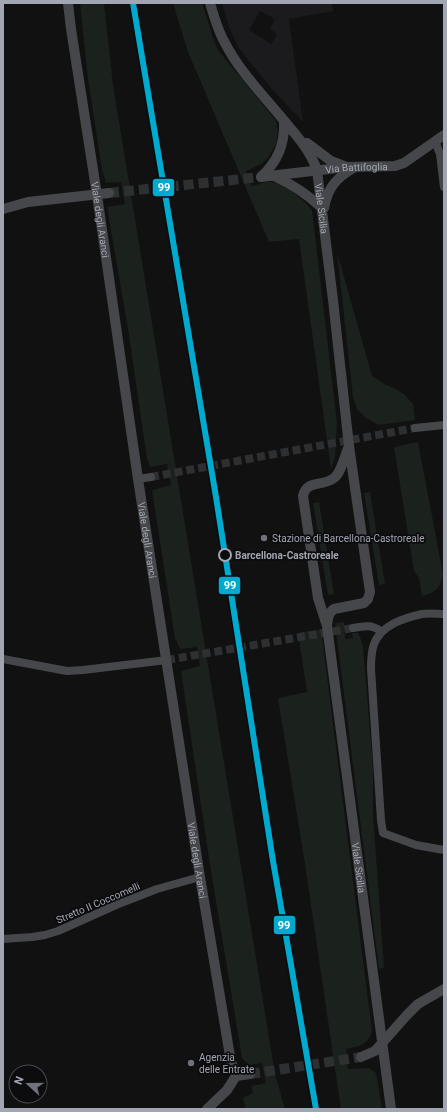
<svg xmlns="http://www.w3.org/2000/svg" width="447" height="1112" font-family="Roboto,sans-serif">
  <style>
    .built { fill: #1b1b1d; fill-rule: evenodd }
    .green { fill: #1b211c }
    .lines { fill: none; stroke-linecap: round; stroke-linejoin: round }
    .minor-tunnel { stroke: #2e2f31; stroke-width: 8; stroke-dasharray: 8 4; stroke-linecap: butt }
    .tertiary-tunnel { stroke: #2e2f31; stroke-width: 10; stroke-dasharray: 10 5; stroke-linecap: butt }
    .minor { stroke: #46474a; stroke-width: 8 }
    .tertiary { stroke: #46474a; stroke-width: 10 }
    .rail-1-casing { stroke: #0c0b0d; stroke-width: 9 }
    .rail-1 { stroke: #00a9ce; stroke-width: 6 }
    .poi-dot { fill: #6f727a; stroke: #0c0b0d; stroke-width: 1.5 }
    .stop-dot { fill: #0c0b0d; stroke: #a2a6b2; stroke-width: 2 }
    .labels { text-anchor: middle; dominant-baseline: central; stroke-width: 3.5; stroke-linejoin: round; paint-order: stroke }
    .street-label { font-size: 10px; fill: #a2a6b2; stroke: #0c0b0d }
    .poi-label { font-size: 10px; fill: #a2a6b2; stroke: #0c0b0d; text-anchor: start }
    .stop-label { font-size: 10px; font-weight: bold; fill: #a2a6b2; stroke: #0c0b0d; text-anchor: start }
    .line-badge { stroke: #0c0b0d; stroke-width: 1.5 }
    .badge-label { font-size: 11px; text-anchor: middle; font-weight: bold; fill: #fff }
  </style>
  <rect width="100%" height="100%" fill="#111"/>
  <!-- built -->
  <path class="built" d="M222,3h110l1,8 -44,8 14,103 -33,-35 -32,-40 -9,-20zM260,11l15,8 -5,10 7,5 -6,10 -22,-14z"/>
  <!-- green -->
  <g class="green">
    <path d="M80,3h24l9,82 162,989 10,35h-39l-3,-11 10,-5 -2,-7 15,-3 -4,-20 -13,2 -7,-7 -32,-193 -29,-194 19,-5 -3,-19 -17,2 -5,-11 -23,-148 19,-5 -4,-21 -17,3 -3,-8 -18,-124 -22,-128 18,-3 -4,-22 -15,1 -4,-13 -14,-91z"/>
    <path d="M173,3h29l12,38 4,9 58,71 2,10 -2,13 -8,14 -7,6 -15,7 6,15c6,-1 13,-5 18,-4 16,0 32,17 42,28l25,213 -2,34 -4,12 -32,-230 -30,3 -81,-190z"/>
    <path d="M337,252l35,124 14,9 8,3 10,6 9,10 2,16 -36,5 -13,-7 -9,-9 -4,-12z"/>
    <path d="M418,442l25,132c-2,14 -8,19 -21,22l-3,-18 -5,-7 -20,-124z"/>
    <path d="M370,492l15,92 -6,1 -15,-92z"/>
    <path d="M319,502l15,92 -6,1 -15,-92z"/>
    <path d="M344,622l1,17 8,-1 -1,-5h6l2,4 3,9 10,122v46l11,154 -5,1 -44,-346z"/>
    <path d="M321,629l51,402c-5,15 -13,15 -26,18l2,20 21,-1 6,4 2,6 5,31h-41l-36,-245 -27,-166 29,-6 -9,-59z"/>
  </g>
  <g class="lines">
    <!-- minor-tunnel -->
    <g class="minor-tunnel">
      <path d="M151,477l264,-49"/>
      <path d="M167,660l186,-32"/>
    </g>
    <!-- tertiary-tunnel -->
    <g class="tertiary-tunnel">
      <path d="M109,193l152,-16"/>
      <path d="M250,1074l111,-17"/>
    </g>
    <!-- minor -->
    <g class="minor">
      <path d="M435,141l5,13 4,33"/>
      <path d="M415,428l29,-3"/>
      <path d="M138,479l13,-2"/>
      <path d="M444,614c-7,0 -15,-1 -22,0 -18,4 -41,11 -48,30 -3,8 -3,16 -3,25l10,151 2,13 33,12 28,5"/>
      <path d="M353,628c13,-2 17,-4 28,3"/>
      <path d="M3,659l64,12 16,-1 84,-10"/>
      <path d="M3,939l29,-2 13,-2 13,-4 58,-26 41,-16 43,-12"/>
    </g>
    <!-- tertiary -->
    <g class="tertiary">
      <path id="s1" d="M68,3l3,26 26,166 41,284 62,398 31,185 5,14"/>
      <path id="s2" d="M210,3c4,14 8,28 15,40 13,26 37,51 56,74 14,17 28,31 36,53l16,130 16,146 21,146 -2,7 -4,4 -30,6c-6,4 -6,10 -7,17"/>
      <path d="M307,143l24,18 13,5"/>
      <path d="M274,176c18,8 33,18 48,32"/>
      <path id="s3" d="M261,177l85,-10 49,-1 9,-3 40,-28"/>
      <path d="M261,177c17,-16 24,-33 23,-56"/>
      <path d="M324,208c4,-21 12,-30 31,-41"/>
      <path d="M3,209l25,-7 81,-9"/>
      <path id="s4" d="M349,446c-4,9 -8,27 -15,32 -11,9 -27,1 -31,18l15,102 9,28 64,483"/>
      <path d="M361,1057l14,-6 32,-36 11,-11 26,-15"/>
      <path d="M207,1109l20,-19 9,-14 14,-2"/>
    </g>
    <!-- rail-1 casing -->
    <g class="rail-1-casing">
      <path id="rail-1" d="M133,3l83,494 57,364 43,248"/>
    </g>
    <!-- rail-1 -->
    <use href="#rail-1" class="rail-1"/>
  </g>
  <!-- markers -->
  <g class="poi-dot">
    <circle cx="264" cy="538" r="4"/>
    <circle cx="191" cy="1063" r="4"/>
  </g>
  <circle class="stop-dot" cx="225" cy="555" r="6"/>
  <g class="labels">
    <!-- street labels -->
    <g class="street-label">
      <text stroke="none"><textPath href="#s3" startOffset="96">Via Battifoglia</textPath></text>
      <text stroke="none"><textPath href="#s2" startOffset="239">Viale Sicilia</textPath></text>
      <text stroke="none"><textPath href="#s1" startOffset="219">Viale degli Aranci</textPath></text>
      <text stroke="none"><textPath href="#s1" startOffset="543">Viale degli Aranci</textPath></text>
      <text stroke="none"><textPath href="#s1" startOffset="867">Viale degli Aranci</textPath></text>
      <text stroke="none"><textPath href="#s4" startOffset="450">Viale Sicilia</textPath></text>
      <text transform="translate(98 903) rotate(-23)">Stretto II Coccomelli</text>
    </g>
    <!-- poi labels -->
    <g class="poi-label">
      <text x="272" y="538">Stazione di Barcellona-Castroreale</text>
      <text x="199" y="1057">Agenzia<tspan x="199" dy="12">delle Entrate</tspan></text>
    </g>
    <!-- stop labels -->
    <g class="stop-label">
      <text x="235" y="555">Barcellona-Castroreale</text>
    </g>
  </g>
  <g class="line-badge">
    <rect x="152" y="178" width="23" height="19" rx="4" fill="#00a9ce"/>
    <rect x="218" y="576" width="23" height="19" rx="4" fill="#00a9ce"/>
    <rect x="273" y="915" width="23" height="20" rx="4" fill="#00a9ce"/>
  </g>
  <g class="badge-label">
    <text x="164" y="191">99</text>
    <text x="230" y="589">99</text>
    <text x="284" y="929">99</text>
  </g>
  <!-- border -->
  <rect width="447" height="1112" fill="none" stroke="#a2a6b2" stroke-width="8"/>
  <!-- north arrow -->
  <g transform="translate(28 1084) rotate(291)"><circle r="19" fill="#0c0b0d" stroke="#48494f"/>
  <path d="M0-3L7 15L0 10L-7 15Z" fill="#6f727a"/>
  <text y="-6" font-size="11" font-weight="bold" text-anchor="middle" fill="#a2a6b2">N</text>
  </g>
</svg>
